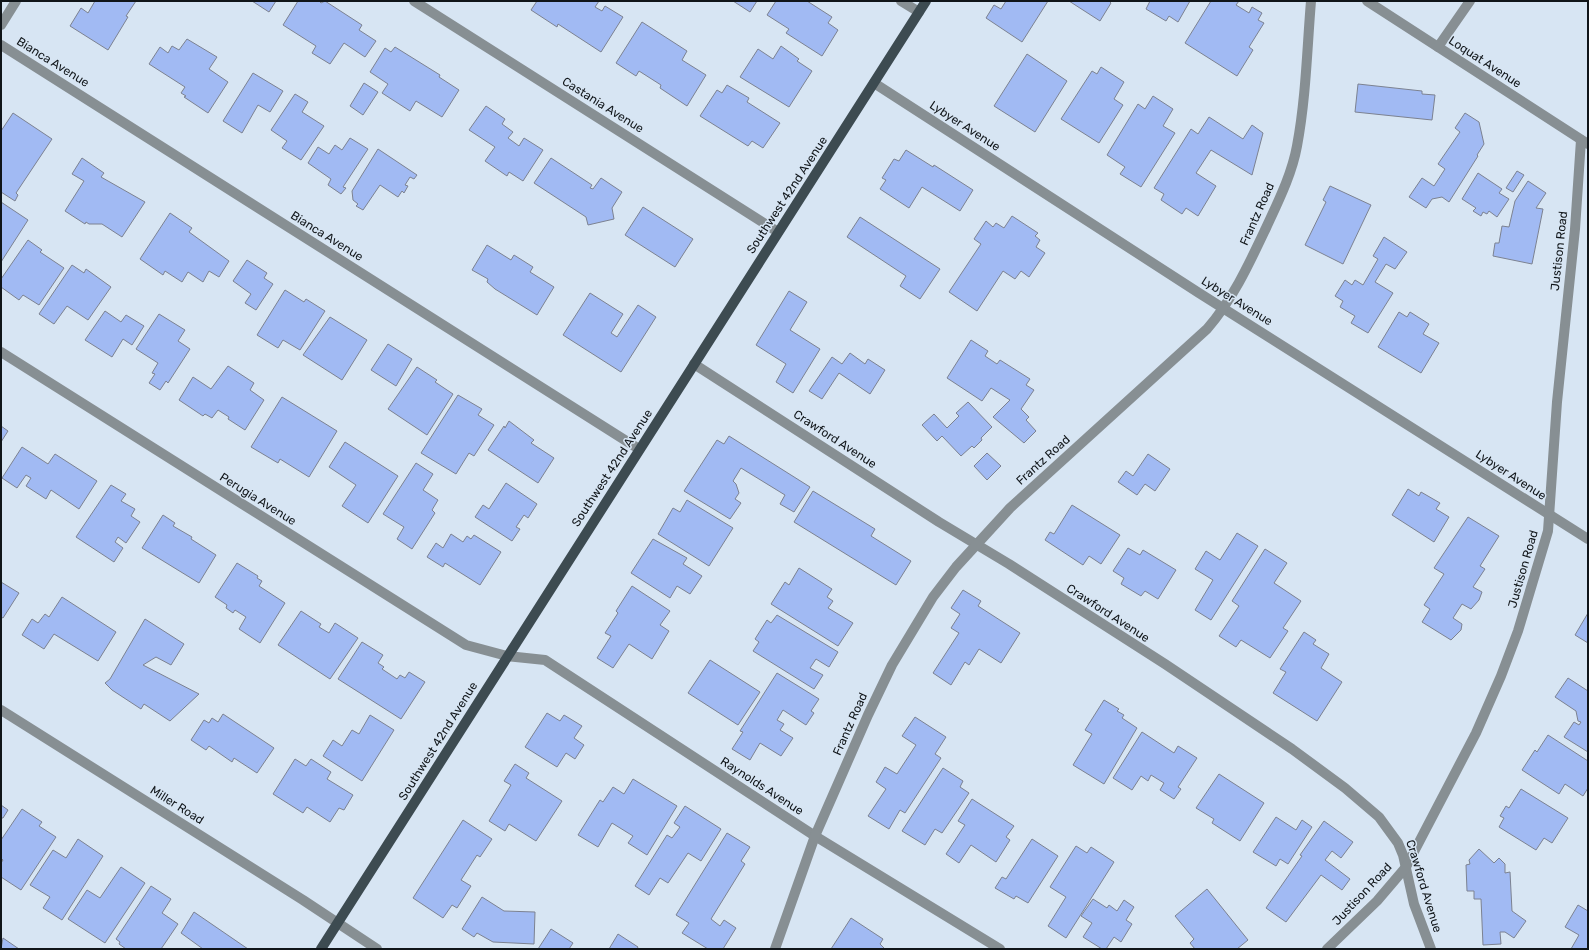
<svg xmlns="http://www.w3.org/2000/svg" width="1589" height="950" font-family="Rubik,sans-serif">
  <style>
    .building { fill: #a1baf3; stroke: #7c8291 }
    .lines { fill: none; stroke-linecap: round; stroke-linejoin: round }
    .minor { stroke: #878f93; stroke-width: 10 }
    .major { stroke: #3d4b51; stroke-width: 10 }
    .labels { text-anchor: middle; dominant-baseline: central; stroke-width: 3; stroke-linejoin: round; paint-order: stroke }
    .street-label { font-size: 12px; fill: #101519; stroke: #d7e5f3 }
  </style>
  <rect width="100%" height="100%" fill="#d7e5f3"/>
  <!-- building -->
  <g class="building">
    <path d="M95,1h41l-10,15 2,1 -20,33 -38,-24 11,-18 7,5z"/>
    <path d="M252,1h24l-7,11z"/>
    <path d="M298,1h21l2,2 4,-2 37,24 -3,5 17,11 -11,16 -21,-14 -14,21 -18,-11 4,-7 -33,-21z"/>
    <path d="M537,1h62l-4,6 7,4 3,-5 18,11 -22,35 -43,-28 -1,3 -26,-17z"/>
    <path d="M733,1h24l-7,11z"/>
    <path d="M776,1h31l25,16 -4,6 10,7 -16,26 -36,-23 3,-4 -22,-14z"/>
    <path d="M1006,1h42l-26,41 -36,-24 8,-13 7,4z"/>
    <path d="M1069,1h40l2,2 -11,18z"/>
    <path d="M1150,1h40l-12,21 -9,-6 -3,5 -20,-12z"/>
    <path d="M1211,1h28l-3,4 13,8 3,-6 10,6 -4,7 6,3 -15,24 4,3 -16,26 -52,-33z"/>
    <path d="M642,22l45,29 -5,9 24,15 -19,31 -27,-18 1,-3 -22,-14 -3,5 -20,-13z"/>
    <path d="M187,39l30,18 -8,12 19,13 -20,31 -24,-16 2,-1 -5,-3 4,-6 -36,-23 11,-17 8,6 4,-7 7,4z"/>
    <path d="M781,46l18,13 -2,2 15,10 -23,36 -49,-30 18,-28 15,10z"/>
    <path d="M395,47l45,28 -1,2 20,13 -17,27 -26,-16 -6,10 -28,-18 6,-9 -18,-12 15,-24 6,4z"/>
    <path d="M1027,54l40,27 -32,51 -41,-26z"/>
    <path d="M1101,67l23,15 -10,17 9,6 -24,38 -38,-24 31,-48 5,3z"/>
    <path d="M253,73l30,18 -13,21 -12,-7 -16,28 -19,-12z"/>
    <path d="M364,83l14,9 -15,23 -13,-9z"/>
    <path d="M1358,84l64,7v3l13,1 -3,25 -77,-8z"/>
    <path d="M727,85l22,13 -2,4 33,21 -17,25 -11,-7 -4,5 -48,-30 17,-26 5,3z"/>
    <path d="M295,94l13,8 -6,10 22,14 -23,34 -19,-12 5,-7 -16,-11z"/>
    <path d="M1153,96l20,13 -10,17 12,7 -34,54 -21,-13 5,-7 -18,-12 31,-51 7,5z"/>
    <path d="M486,106l19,13 -3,5 11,8 -5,6 11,8 5,-8 19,12 -20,31 -14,-9 -2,4 -22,-15 10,-14 -26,-17z"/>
    <path d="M13,113l39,26 -36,54 2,2 -3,6 -14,-9v-61z"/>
    <path d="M1465,113l14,9 5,22 -7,11 1,1 -29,46 -7,-5 -10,2 -6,9 -17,-11 13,-19 12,8 11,-17 -7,-5 22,-32 -5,-4z"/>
    <path d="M1209,117l34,22 9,-14 11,8 -11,42 -41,-25 -15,23 20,13 -18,30 -12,-8 -4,6 -21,-14 3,-6 -10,-6 37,-59 7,5z"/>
    <path d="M350,138l18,11 -25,38 3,1 -5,6 -13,-9 3,-6 -23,-16 10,-16 11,7 6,-9 7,5z"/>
    <path d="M378,149l39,26 -3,4 -4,-2 -5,8 3,1 -4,7 -2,-2 -4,6 -18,-12 -17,25 -7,-4 2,-2 -5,-4 -1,-9z"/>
    <path d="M906,150l27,17 1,-2 39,25 -13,21 -38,-24 -13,21 -29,-19 6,-9 -4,-2 12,-19 5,2z"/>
    <path d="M82,158l22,15 -3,4 44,25 -23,35 -20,-13h-13l-3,-2 -1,2 -20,-13 19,-30 -12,-7z"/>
    <path d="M551,158l41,27 -2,3 3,1 8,-11 21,14 -10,16 2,11 -26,6 -2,-8 -52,-34z"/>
    <path d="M1517,171l7,4 -11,17 -7,-4z"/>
    <path d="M1478,173l24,16 -3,4 10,6 -12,18 -8,-6 -2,3 -4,-2 -2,4 -8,-5 3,-3 -14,-9z"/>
    <path d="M1528,181l18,12 -10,15 7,1 -11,55 -39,-8 2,-13h4l3,-17 7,1 6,-26z"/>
    <path d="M1330,186l41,19 -28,59 -38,-19 21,-43 -3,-2z"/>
    <path d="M1,202l27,18 -27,42z"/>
    <path d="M643,207l50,32 -18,28 -50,-32z"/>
    <path d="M170,213l22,15 -3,4 40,29 -10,16 -10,-6 -6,11 -15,-10 -6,10 -17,-11 -2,4 -23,-16z"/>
    <path d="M1012,216l26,17 -3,3 5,4 -4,7 9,6 -16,24 -8,-6 -6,8 -12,-8 -26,40 -28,-19 32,-48 -7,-5 12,-18 7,6 3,-4 8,5z"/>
    <path d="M860,217l80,52 -20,30 -20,-13 6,-10 -59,-39z"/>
    <path d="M1384,237l23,15 -12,17 -9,-5 -11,18 18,11 -25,40 -17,-10 4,-7 -15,-9 3,-6 -8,-5 10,-16 7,5 3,-5 8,5 15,-26 -5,-3z"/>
    <path d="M28,240l14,10 -2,2 24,16 -25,37 -16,-10 -4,5 -18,-13v-8z"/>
    <path d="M487,245l24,15 3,-5 19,12 -3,5 24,15 -17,28 -42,-26 -8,-7 1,-3 -16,-9z"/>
    <path d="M247,260l20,13 -3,5 9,6 -17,26 -11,-7 6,-9 -18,-13z"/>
    <path d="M72,265l12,8 2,-4 25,18 -23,33 -21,-14 -13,18 -15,-10z"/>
    <path d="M285,290l19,12 2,-3 19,12 -25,39 -17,-10 -5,8 -21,-13z"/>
    <path d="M789,291l18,11 -17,28 30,19 -27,44 -17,-11 10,-18 -30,-19z"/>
    <path d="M590,293l33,21 -12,19 6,4 21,-32 18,12 -35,55 -58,-37z"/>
    <path d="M105,311l16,11 5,-7 18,11 -12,19 -9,-6 -11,18 -27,-17z"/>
    <path d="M1399,312l8,5 3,-5 19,12 -6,10 16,9 -18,30 -43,-26z"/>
    <path d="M159,314l26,16 -7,11 12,8 -22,34 -2,-2 -6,9 -11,-7 6,-9 -3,-1 6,-10 -22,-14z"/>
    <path d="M330,317l37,23 -25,40 -39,-25z"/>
    <path d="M971,340l17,11 -3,5 12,8 3,-4 30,19 -4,6 8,5 -13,19 8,8 -3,3 10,11 -12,12 -31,-26 17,-17 -19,-12 -9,13 -35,-23z"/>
    <path d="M388,344l24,15 -16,27 -25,-16z"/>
    <path d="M850,353l15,11 3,-5 17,11 -15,24 -31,-21 -17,26 -13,-8 23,-34 10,7z"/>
    <path d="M228,366l26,17 -4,7 14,10 -19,30 -17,-11 1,-2 -11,-7 -6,8 -7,-4 -2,2 -24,-16 14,-23 18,12z"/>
    <path d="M417,367l20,13 -2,2 18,12 -26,41 -39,-26z"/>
    <path d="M458,395l24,14 -4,6 16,10 -20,31 -5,-3 -13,21 -35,-21z"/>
    <path d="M282,397l55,34 -28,46 -29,-18 -2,4 -27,-16z"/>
    <path d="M968,402l24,25 -11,11 1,2 -8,8 -2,-2 -11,10 -19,-20 -5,5 -15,-16 12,-11 13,14 12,-12 -3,-3z"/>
    <path d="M509,421l25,19 -3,3 23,15 -16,25 -50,-33 16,-24 1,2z"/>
    <path d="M1,426l7,5 -7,11z"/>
    <path d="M729,436l81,51 -16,25 -14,-8 5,-9 -44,-27 -8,13 3,3 3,9 -4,6 6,4 -11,16 -46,-28 33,-51 7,4z"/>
    <path d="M345,442l53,34 -30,47 -26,-17 14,-21 -27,-18z"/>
    <path d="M22,447l26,17 7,-10 42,27 -18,28 -28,-19 -5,9 -20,-13 5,-8 -5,-3 -9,13 -15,-10z"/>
    <path d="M987,453l14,13 -14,14 -13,-14z"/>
    <path d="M1148,454l22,15 -15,22 -10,-7 -8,11 -19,-13 8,-11 7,5z"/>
    <path d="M416,463l17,11 -10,16 15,10 -6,10 3,3 -23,36 -15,-10 7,-12 -21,-13z"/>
    <path d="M506,483l31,21 -9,14 -4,-3 -8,12 4,2 -8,12 -37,-24 8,-12 6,4z"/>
    <path d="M111,485l15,9 -5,7 14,8 -4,7 9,6 -14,21 -8,-6 -3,5 8,6 -9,14 -38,-25z"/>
    <path d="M1408,489l11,7 2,-4 19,11 -4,6 13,8 -15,25 -42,-27z"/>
    <path d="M813,491l62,38 -4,7 40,25 -15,24 -102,-63z"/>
    <path d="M687,500l46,28 -24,38 -51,-32 15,-26 7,4z"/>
    <path d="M1072,505l48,30 -19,29 -12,-8 -6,9 -38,-25 5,-8 4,2z"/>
    <path d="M163,515l12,8 -2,3 19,11 -1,2 25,16 -17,28 -57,-35z"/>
    <path d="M1468,517l31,19 -19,30 5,3 -12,18 9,5 -3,8 -8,9 -9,-5 -9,14 9,6 -1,6 -10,10 -29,-18 8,-13 -6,-4 20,-31 -10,-6z"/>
    <path d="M1237,533l21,13 -47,74 -16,-10 18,-30 -18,-11 11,-18 14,9z"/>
    <path d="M451,534l12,8 4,-6 4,3 3,-4 27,17 -21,33 -35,-22 -2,4 -16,-10 9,-14 7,5z"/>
    <path d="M653,539l34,19 -4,6 19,12 -12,18 -13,-8 -7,12 -39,-25z"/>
    <path d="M1128,548l12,7 3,-5 33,20 -18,29 -13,-8 -4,5 -20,-12 3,-6 -11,-7z"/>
    <path d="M1265,549l22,14 -13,20 27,18 -18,27 5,3 -18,27 -29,-18 -5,7 -17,-11 20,-30 -7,-5z"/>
    <path d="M237,563l21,13 -1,2 5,3 -3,5 26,17 -25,40 -21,-14 7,-12 -11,-7 -2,3 -7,-5 1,-3 -12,-8z"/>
    <path d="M799,568l33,21 -5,8 6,4 -5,7 25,15 -15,23 -67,-42 14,-22 4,3z"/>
    <path d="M1,582l18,11 -16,25 -2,-1z"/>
    <path d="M632,586l38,25 -10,14 9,6 -17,28 -23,-15 -16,24 -16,-10 14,-22 -6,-3 13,-20 -2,-2z"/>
    <path d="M963,590l18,11 -3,5 42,27 -19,30 -22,-14 -10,16 -4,-3 -14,23 -18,-12 26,-40 -8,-5 9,-14 -9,-6z"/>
    <path d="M62,597l54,35 -18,29 -44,-27 -10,15 -22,-14 10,-16 6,4 7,-9 4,3z"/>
    <path d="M301,611l20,13 -2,3 10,6 6,-10 23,15 -28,41 -52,-34z"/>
    <path d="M1588,613v30l-13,-8z"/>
    <path d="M777,615l61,37 -9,15 -13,-8 -6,9 13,7 -9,14 -61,-38 6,-9 -4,-3 12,-19 4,3z"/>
    <path d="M145,619l39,25 -13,21 -15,-8 -13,8 56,29 -29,27 -26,-17 -3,5 -29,-19 -7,-7 5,-4z"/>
    <path d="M1304,632l12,8 -3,4 16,10 -8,14 21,14 -25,39 -44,-28 13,-21 -6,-3z"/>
    <path d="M362,642l21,13 -5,8 6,4 -2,2 15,10 3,-4 5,3 4,-6 16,10 -24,37 -63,-40z"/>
    <path d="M710,660l50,32 -22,33 -50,-32z"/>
    <path d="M777,673l42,26 -8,12 3,2 -8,12 -23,-15 -6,10 7,4 -4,6 13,8 -12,18 -21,-13 -10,17 -18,-11 11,-17 -3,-1z"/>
    <path d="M1568,678l20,13v61l-24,-15 10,-15 5,3 2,-3 -3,-1 -2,-10 -21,-14z"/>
    <path d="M1104,700l15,9 -2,2 7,4 -2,3 15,10 -33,56 -31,-19 19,-31 -7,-4z"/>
    <path d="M547,713l13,8 4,-6 18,11 -8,12 10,7 -9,14 -9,-6 -9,14 -32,-20z"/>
    <path d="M223,714l51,34 -17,25 -23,-15 -2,4 -23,-16 -3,4 -15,-10 13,-20 5,3 3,-5 6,4z"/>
    <path d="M370,715l24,15 -32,51 -39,-25 10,-16 9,6 10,-16 7,4z"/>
    <path d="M915,717l31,20 -11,17 6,4 -36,55 -5,-3 -11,19 -21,-13 18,-27 -10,-7 9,-15 12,7 19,-29 -14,-9z"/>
    <path d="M1142,732l32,21 4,-7 19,12 -19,29 3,2 -7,10 -14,-9 4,-7 -13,-8 -3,6 -7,-5 -9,14 -19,-12z"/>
    <path d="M1548,735l40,26v27l-5,8 -18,-12 -6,10 -37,-24 13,-20 2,2z"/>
    <path d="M295,759l11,7 5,-7 20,13 -4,7 26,16 -9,15 -5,-2 -9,14 -23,-15 -4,6 -30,-19z"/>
    <path d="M515,764l14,9 -3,5 36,23 -26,40 -27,-17 -4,7 -16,-10 22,-36 -7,-4z"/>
    <path d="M943,768l20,13 -3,6 9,6 -27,40 -7,-4 -10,16 -23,-14z"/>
    <path d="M1219,774l45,29 -24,38 -28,-18 2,-4 -18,-11z"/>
    <path d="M633,779l44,27 -30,49 -19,-12 5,-7 -21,-13 -14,24 -20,-12 22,-35 3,2 10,-15 11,7z"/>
    <path d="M1521,789l47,29 -16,25 -8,-5 -8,12 -37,-23 5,-9 -4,-2 6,-10 3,2z"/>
    <path d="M972,799l42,27 -8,11 4,3 -14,22 -25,-17 -12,18 -13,-9 19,-29 -7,-4z"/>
    <path d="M1,805l7,5 -5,8h-2z"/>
    <path d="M685,806l36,23 -20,32 -13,-8 -20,30 -8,-5 -11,17 -14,-9 32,-51 5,3 8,-11 -6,-4z"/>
    <path d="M22,809l20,13 -3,4 17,11 -35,53 -20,-13v-14l2,-3 -2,-2v-18z"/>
    <path d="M1276,817l20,13 6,-10 10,7 -24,37 -8,-5 -4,7 -23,-14z"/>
    <path d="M463,820l29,19 -12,18 -3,-2 -16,25 10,6 -14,22 -5,-3 -9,13 -30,-20z"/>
    <path d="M1324,821l29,21 -12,16 -9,-7 -7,9 25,19 -8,11 -21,-15 -35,47 -20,-14 36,-52 -2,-1z"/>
    <path d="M727,833l23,14 -9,14 4,3 -34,55 9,7 4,-6 12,8 -13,21h-15l-26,-16 7,-10 -13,-8z"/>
    <path d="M78,839l25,17 -41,64 -19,-12 7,-11 -20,-12 23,-35 13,8z"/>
    <path d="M1032,839l26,17 -30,47 -12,-7 -2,3 -19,-11 7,-11 4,2z"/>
    <path d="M1076,846l11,7 4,-6 23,15 -48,76 -18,-12 18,-29 -16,-10z"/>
    <path d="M1479,849l15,14 5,-5 6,6v9l5,-1 2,39 14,10 -12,17 -9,-6h-5l1,12 -18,1 -2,-46h-7v-8h-7l-1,-26 4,-1 -1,-4z"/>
    <path d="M121,867l24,16 -40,60 -37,-24 19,-29 13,8z"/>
    <path d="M151,886l20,13 -9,14 16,11 -17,25h-35l-7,-5 1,-2 -4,-3z"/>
    <path d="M1207,889l41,51 -11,9h-42l-5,-6 4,-4 -19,-23z"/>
    <path d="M482,897l22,14 31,1 -1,32 -41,-2 -16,-9 -3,4 -12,-8z"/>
    <path d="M1093,899l14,9 2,-3 8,6 7,-11 10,7 -8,13 6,4 -11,18 -7,-5 -8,12h-4l-19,-12 9,-14 -11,-7z"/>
    <path d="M1578,905l10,6v38h-17l8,-14 -14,-8z"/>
    <path d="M194,912l54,37h-45l-22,-16z"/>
    <path d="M851,918l32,21 -3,5 5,5h-54z"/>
    <path d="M551,929l22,14 -4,6h-31z"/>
    <path d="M618,934l20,13 -1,2h-28z"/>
    <path d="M3,938l16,11h-18z"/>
  </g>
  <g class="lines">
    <!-- minor -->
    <g class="minor">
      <path d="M414,1l364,231"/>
      <path d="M901,1l18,11"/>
      <path d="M1367,1l221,143"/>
      <path d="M1,25l15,-24"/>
      <path d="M1,45l638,404"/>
      <path d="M1438,47l32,-46"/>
      <path d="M874,83l325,210 389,246"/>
      <path d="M1,352l465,293 41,11 38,4 270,176 185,113"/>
      <path d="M694,364l245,158 70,42 156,100 127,85 53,39 34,29 19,26 5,12 11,49 17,45"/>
      <path d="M1,710l302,190 74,49"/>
      <path d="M775,949l40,-113 53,-121 24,-50 41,-68 23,-30 54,-59 197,-179c26,-30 42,-65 59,-101 12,-26 26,-54 31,-82 9,-48 10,-97 14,-145"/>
      <path d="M1327,949l50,-48 29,-34 70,-134 25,-57 17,-45 30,-100 9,-129 18,-173 6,-89"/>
    </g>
    <!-- major -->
    <path class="major" d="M321,949l605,-948"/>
  </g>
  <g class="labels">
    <!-- street labels -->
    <g class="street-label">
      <text transform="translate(53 62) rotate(32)">Bianca Avenue</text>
      <text transform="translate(1485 62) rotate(33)">Loquat Avenue</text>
      <text transform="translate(603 105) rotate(32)">Castania Avenue</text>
      <text transform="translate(965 126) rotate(33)">Lybyer Avenue</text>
      <text transform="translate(787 195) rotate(-57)">Southwest 42nd Avenue</text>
      <text transform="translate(1257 214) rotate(-66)">Frantz Road</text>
      <text transform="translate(327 236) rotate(32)">Bianca Avenue</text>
      <text transform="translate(1559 251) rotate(-84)">Justison Road</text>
      <text transform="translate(1237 301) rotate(32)">Lybyer Avenue</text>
      <text transform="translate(835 439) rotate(33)">Crawford Avenue</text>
      <text transform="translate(1043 460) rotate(-42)">Frantz Road</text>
      <text transform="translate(612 468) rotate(-57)">Southwest 42nd Avenue</text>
      <text transform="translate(1511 475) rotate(33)">Lybyer Avenue</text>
      <text transform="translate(258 499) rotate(32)">Perugia Avenue</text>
      <text transform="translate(1523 569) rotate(-74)">Justison Road</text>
      <text transform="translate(1108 613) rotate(33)">Crawford Avenue</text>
      <text transform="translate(850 724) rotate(-66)">Frantz Road</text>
      <text transform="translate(438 741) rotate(-58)">Southwest 42nd Avenue</text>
      <text transform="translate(762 786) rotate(33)">Raynolds Avenue</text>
      <text transform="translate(177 805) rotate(32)">Miller Road</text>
      <text transform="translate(1424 886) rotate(73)">Crawford Avenue</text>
      <text transform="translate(1362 894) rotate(-47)">Justison Road</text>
    </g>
  </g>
  <!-- border -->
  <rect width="1589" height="950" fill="none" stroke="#101519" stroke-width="4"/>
</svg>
